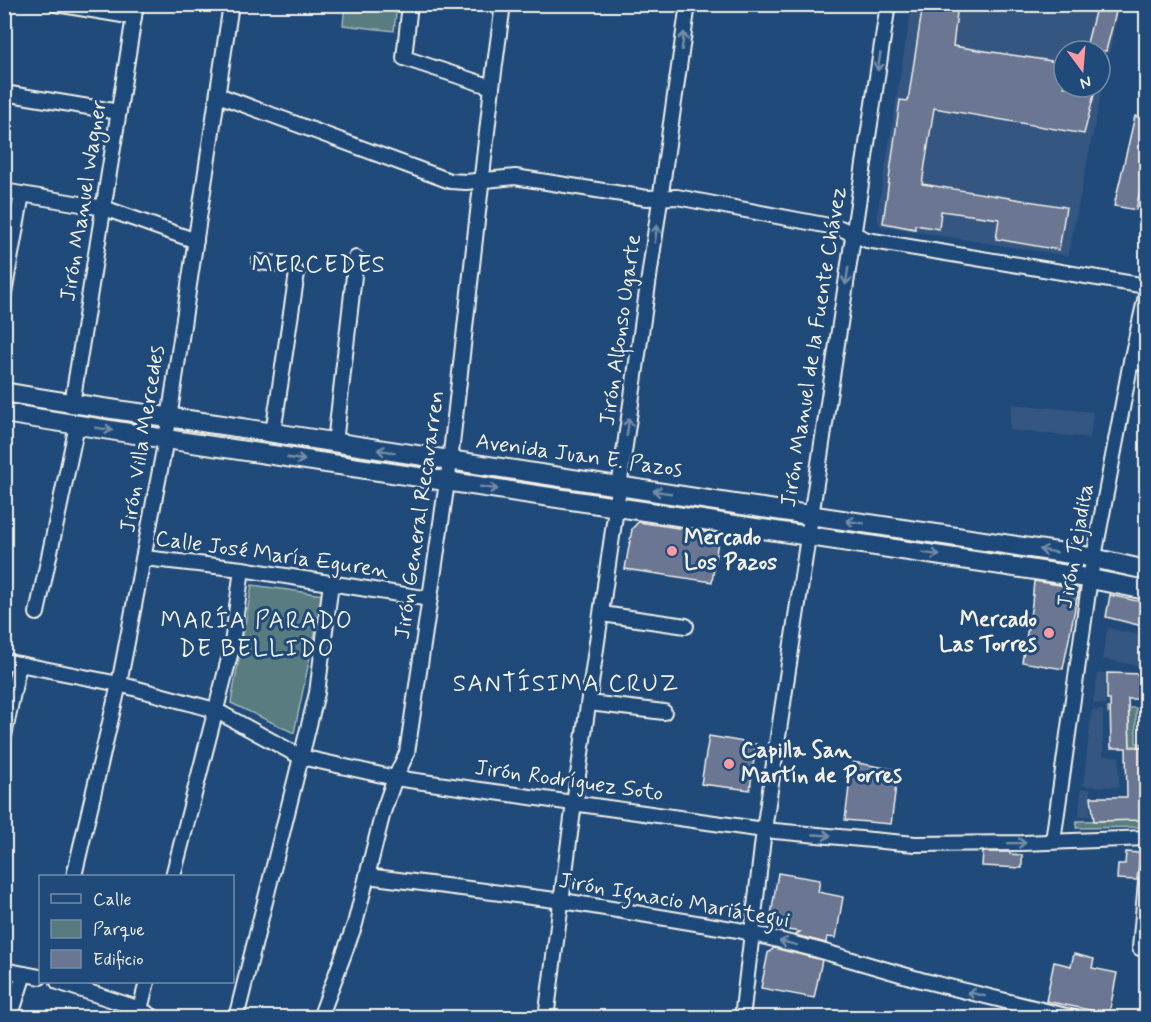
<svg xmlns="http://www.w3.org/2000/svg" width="1151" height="1022" font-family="Mynerve,sans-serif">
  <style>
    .built { fill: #365781; fill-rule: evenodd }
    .green { fill: #587b80; stroke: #a6b6b4; stroke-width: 1.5 }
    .building { fill: #6b7692; stroke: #f4f1e8; stroke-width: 1.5 }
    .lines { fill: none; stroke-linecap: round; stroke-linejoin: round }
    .minor-casing { stroke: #f4f1e8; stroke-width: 18 }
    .tertiary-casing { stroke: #f4f1e8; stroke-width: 22 }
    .minor { stroke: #1f4a7a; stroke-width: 14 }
    .tertiary { stroke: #1f4a7a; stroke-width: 18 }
    .oneway { stroke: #748da6 }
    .poi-dot { fill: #ff9aa2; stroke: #1f4a7a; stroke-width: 2 }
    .labels { text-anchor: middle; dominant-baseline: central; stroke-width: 6; stroke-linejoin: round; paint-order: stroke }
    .street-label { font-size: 22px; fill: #f4f1e8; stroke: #1f4a7a }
    .poi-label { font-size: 22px; font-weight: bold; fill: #f4f1e8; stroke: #1f4a7a; text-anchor: start }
    .neighbourhood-label { font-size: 24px; letter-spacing: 1.5px; fill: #f4f1e8; stroke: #1f4a7a }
  </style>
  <rect width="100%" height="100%" fill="#1f4a7a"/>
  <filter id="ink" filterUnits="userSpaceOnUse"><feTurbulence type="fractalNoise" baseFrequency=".0167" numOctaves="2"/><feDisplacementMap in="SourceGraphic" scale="12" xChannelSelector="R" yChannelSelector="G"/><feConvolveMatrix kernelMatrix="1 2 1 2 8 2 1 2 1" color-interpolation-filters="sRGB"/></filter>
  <g filter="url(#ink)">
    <!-- built -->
    <g class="built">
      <path d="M912,5h207l-51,251 -188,-30 -3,-10zM1064,51h36v36h-36z"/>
      <path d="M1012,404l81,8 -3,26 -81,-8z"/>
      <path d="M1108,628l38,9v30l-44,-8z"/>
      <path d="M1098,673h7v31l-12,-1z"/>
      <path d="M1092,710h11v46h16v31l-36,-1z"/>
      <path d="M1081,789h9v27h-11z"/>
    </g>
    <!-- green -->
    <g class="green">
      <path d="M345,5h52l-3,26 -51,-6z"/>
      <path d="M252,585l71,10 -29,138 -63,-30z"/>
      <path d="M1108,708h28v35l10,1v2h-16l-1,-36 -21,3z"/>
      <path d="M1146,820v7l-70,1 1,-7z"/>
    </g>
    <!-- building -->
    <g class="building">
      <path d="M923,4h35l-5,42 111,17v24h32l-12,47 -150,-26 -12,76 144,23 -7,43 -63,-11 3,-20 -58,-8 -2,18 -24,-4v4l-32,-6 17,-123 8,1z"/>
      <path d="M1097,4h21l-12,47h-21z"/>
      <path d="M1135,116l11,3v41l-10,50 -22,-4z"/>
      <path d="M638,522l81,12 -7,48 -87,-13 7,-40z"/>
      <path d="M1034,581l45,7 -16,81 -41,-7 10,-58z"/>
      <path d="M1110,595l36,8v24l-40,-10z"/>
      <path d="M1107,673l38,1 1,25h-18l2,48h16v73l-52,1 -3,-24h36l-1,-49h-15l-1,-49h-3z"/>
      <path d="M709,736l47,8 -6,46 -49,-6z"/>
      <path d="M852,762l46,8 -7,54 -46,-4z"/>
      <path d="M983,852h27v2l12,1v13l-40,-2z"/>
      <path d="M1126,852l14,1 -3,27 -20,-1 1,-15h7z"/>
      <path d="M778,873l42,7 -2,12 25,5 -7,41 -9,-1 -1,6 -31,-8 5,-3 -31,-5z"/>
      <path d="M774,948l48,12 -8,38 -53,-10 7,-35z"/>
      <path d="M1074,954l20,5 -2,9 25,5 -8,41 -63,-13 8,-39 17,4z"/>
    </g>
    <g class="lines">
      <!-- minor casing -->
      <g class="minor-casing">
        <g id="minor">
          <path d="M56,4l78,13"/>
          <path d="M410,4l-6,54 88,29"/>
          <path d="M4,93l115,19"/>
          <path d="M218,95l232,86 16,1 49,-5 132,21 30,-1 163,31 27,12 279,46"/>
          <path d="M4,191l100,17 92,33"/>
          <path d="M259,262l29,3 9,8 -24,160"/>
          <path d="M4,293l18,-99"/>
          <path d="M1131,361l15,3"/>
          <path d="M72,404l64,-400"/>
          <path d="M335,443l21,-185"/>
          <path d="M144,558l98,11 188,30"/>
          <path d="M37,613l40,-188"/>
          <path d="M602,614l84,12"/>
          <path d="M4,661l115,23 96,26 86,47 94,21 369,52 151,14 108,-1 123,-5"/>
          <path d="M589,703l75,9"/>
          <path d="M4,736l15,-72"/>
          <path d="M1053,841l37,-263 41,-217 15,-65"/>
          <path d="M74,876l45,-192 47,-245 65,-435"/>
          <path d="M173,876l58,-225 11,-82"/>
          <path d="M367,876l196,25 175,29 80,20 103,30 153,38"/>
          <path d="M1140,948l6,-66"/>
          <path d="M4,970l36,7"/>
          <path d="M58,982l82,27 15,9"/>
          <path d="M140,1009l7,-27"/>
          <path d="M10,1018l14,-44"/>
          <path d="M236,1018l81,-325 14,-110"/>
          <path d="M320,1018l35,-94 28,-112 12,-34 12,-25 43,-291 42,-375 11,-83"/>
          <path d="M546,1018l28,-215 114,-799"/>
          <path d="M742,1018l22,-188 124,-826"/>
        </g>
      </g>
      <!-- tertiary casing -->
      <g class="tertiary-casing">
        <g id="tertiary">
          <path d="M4,392c82,15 163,24 244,37 279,45 557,85 836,127l62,14"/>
          <path d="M4,413l162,26 915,138 65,13"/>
        </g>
      </g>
      <!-- minor -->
      <use href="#minor" class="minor"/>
      <!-- tertiary -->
      <use href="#tertiary" class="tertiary"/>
    </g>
    <!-- one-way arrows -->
    <defs><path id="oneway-shaft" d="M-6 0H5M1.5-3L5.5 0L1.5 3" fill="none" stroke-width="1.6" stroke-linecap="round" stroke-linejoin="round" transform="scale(1.5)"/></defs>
    <g class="oneway">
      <use href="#oneway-shaft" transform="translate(683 41) rotate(-82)"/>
      <use href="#oneway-shaft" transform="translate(879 62) rotate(99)"/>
      <use href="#oneway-shaft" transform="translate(656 234) rotate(-82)"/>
      <use href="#oneway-shaft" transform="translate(847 276) rotate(99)"/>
      <use href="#oneway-shaft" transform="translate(628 427) rotate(-82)"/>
      <use href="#oneway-shaft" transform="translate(104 429) rotate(9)"/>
      <use href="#oneway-shaft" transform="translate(386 451) rotate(-171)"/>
      <use href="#oneway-shaft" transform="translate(296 459) rotate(8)"/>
      <use href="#oneway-shaft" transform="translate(489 488) rotate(9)"/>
      <use href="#oneway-shaft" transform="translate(662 492) rotate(-171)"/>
      <use href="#oneway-shaft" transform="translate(855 522) rotate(-171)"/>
      <use href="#oneway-shaft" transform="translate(1048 551) rotate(-171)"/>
      <use href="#oneway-shaft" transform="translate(931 554) rotate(9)"/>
      <use href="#oneway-shaft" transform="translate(822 835) rotate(5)"/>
      <use href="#oneway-shaft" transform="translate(1017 843) rotate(-1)"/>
      <use href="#oneway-shaft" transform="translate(788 943) rotate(-166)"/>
      <use href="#oneway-shaft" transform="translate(976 994) rotate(-166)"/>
    </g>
  </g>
  <!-- markers -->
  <g class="poi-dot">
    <circle cx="672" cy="551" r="6"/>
    <circle cx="1049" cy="633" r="6"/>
    <circle cx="729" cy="764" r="6"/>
  </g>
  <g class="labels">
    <!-- street labels -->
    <g class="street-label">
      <text transform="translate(84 201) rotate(-81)">Jirón Manuel Wagner</text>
      <text transform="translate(621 330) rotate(-82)">Jirón Alfonso Ugarte</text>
      <text transform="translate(814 347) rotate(-81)">Jirón Manuel de la Fuente Chávez</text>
      <text transform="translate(143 439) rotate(-81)">Jirón Villa Mercedes</text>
      <text transform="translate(579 456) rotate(8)">Avenida Juan E. Pazos</text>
      <text transform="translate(420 515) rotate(-82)">Jirón General Recavarren</text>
      <text transform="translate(1076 546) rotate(-80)">Jirón Tejadita</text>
      <text transform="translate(272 555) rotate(8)">Calle José María Eguren</text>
      <text transform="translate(569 781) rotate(8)">Jirón Rodríguez Soto</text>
      <text transform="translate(674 901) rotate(10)">Jirón Ignacio Mariátegui</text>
    </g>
    <!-- poi labels -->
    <g class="poi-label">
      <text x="684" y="538">Mercado<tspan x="684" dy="25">Los Pazos</tspan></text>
      <text x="1037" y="620" text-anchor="end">Mercado<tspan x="1037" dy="25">Las Torres</tspan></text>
      <text x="741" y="751">Capilla San<tspan x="741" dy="25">Martín de Porres</tspan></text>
    </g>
    <!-- neighbourhood labels -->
    <g class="neighbourhood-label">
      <text x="319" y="265">MERCEDES</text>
      <text x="257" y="621">MARÍA PARADO<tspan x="257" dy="28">DE BELLIDO</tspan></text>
      <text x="566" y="684">SANTÍSIMA CRUZ</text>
    </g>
  </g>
  <!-- margin -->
  <rect width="1151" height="1022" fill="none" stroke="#1f4a7a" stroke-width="24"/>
  <rect x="12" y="12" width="1127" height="998" fill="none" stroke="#f4f1e8" stroke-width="2" filter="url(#ink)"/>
  <!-- legend -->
  <rect x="39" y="875" width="195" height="108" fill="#1f4a7a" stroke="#748da6" stroke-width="1.5"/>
  <rect x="51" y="894" width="30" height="9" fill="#1f4a7a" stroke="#748da6" stroke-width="1.5"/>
  <text x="93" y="905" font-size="18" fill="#f4f1e8">Calle</text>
  <rect x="51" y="920" width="30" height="18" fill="#587b80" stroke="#748da6" stroke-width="1.5"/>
  <text x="93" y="935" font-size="18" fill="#f4f1e8">Parque</text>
  <rect x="51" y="950" width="30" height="18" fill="#6b7692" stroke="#748da6" stroke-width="1.5"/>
  <text x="93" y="965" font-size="18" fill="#f4f1e8">Edificio</text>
  <!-- north arrow -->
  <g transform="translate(1082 69) rotate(164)"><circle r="28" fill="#1f4a7a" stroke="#748da6" stroke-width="1.5"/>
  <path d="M0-4.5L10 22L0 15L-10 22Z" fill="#ff9aa2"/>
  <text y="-9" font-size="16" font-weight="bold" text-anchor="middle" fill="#f4f1e8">N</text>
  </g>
</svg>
